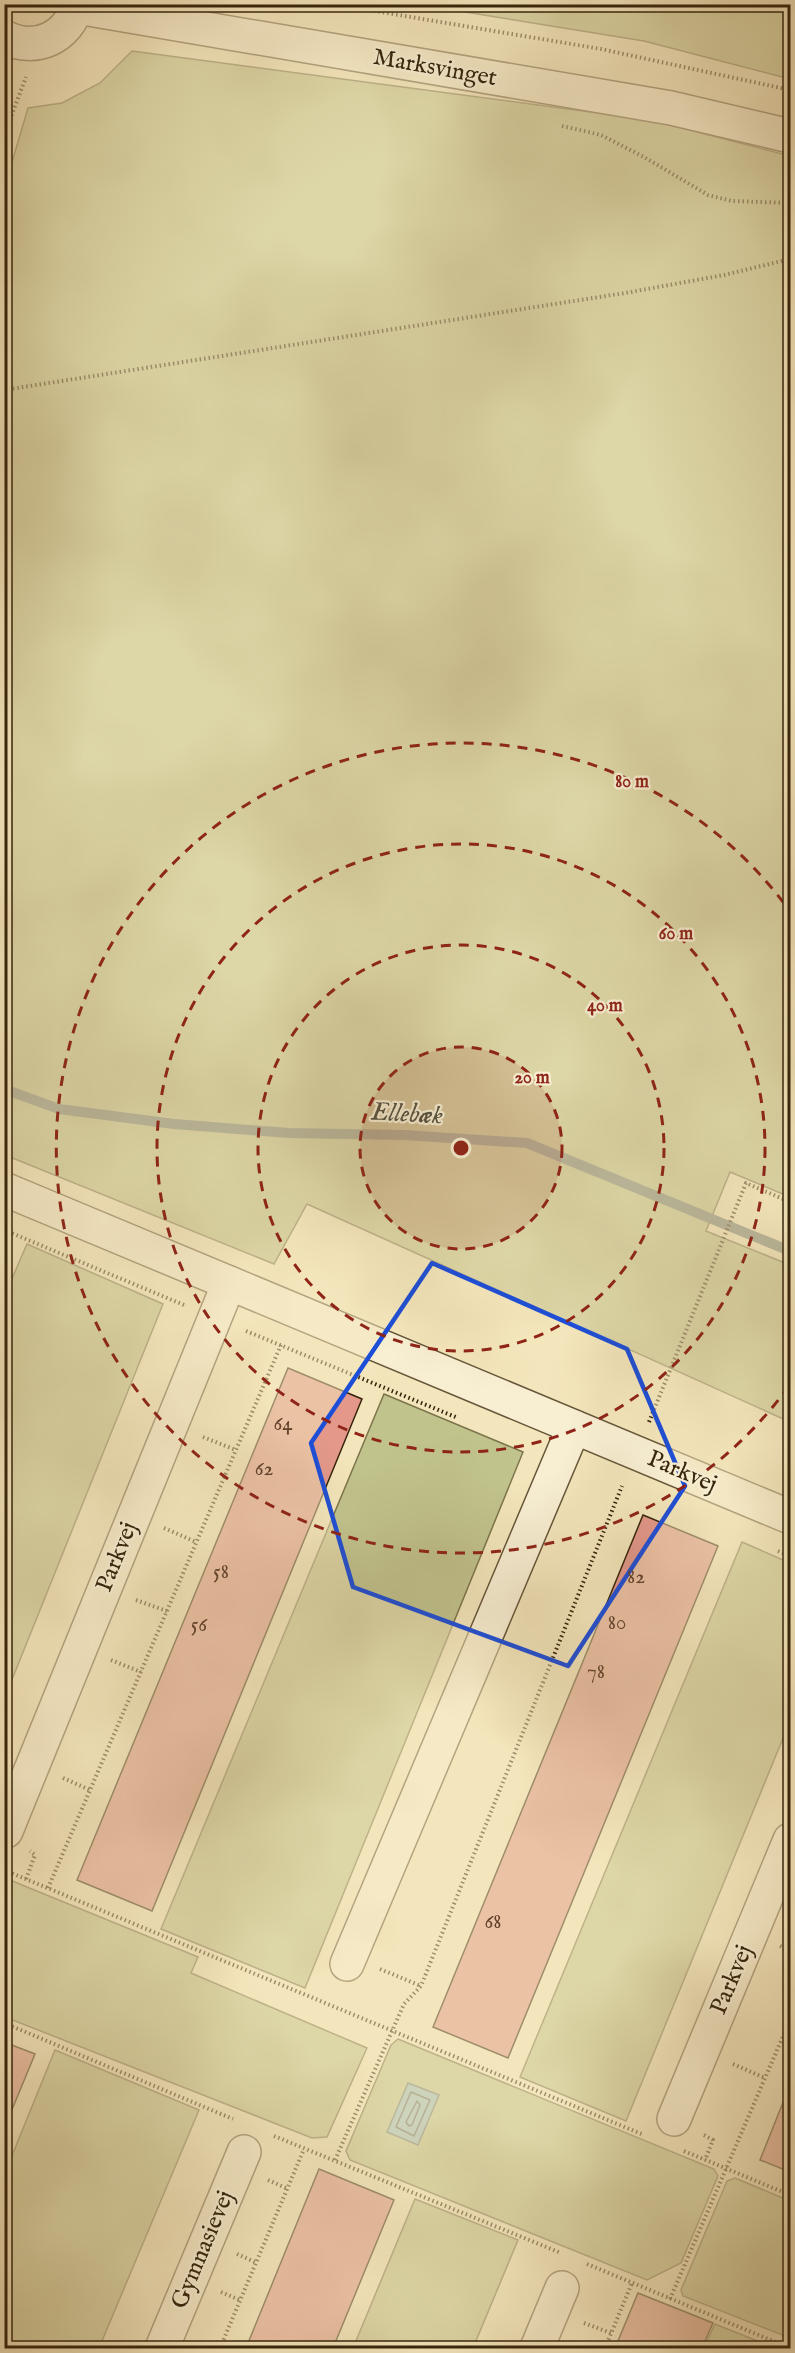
<svg xmlns="http://www.w3.org/2000/svg" width="795" height="2353" font-family="'IM FELL English',serif">
  <style>
    .green { fill: #c1c38d; stroke: #7c744c; stroke-width: 1.5 }
    .water { fill: #a0bdbb; stroke: #768075; stroke-width: 1.5 }
    .lines { fill: none; stroke-linecap: round; stroke-linejoin: round }
    .shore { stroke: #6b7164; stroke-width: 1.5 }
    .stream { stroke: #768075; stroke-width: 10 }
    .building { fill: #e3988a; stroke: #36250c; stroke-width: 1.5 }
    .minor-casing { stroke: #665538; stroke-width: 36 }
    .path { stroke: #36250c; stroke-width: 4; stroke-dasharray: 1.5 3; stroke-linecap: butt }
    .minor { stroke: #f8efd3; stroke-width: 33 }
    .marked { fill: none; stroke: #1d4ed8; stroke-width: 4.5; stroke-linejoin: round }
    .ring { fill: none; stroke: #8f2418; stroke-width: 3; stroke-dasharray: 10 8 }
    .labels { text-anchor: middle; dominant-baseline: central; stroke-width: 4.5; stroke-linejoin: round; paint-order: stroke }
    .number-label { font-size: 21px; fill: #61422c }
    .street-label { font-size: 24px; fill: #36250c; stroke: #f8efd3 }
    .water-label { font-size: 26px; font-style: italic; fill: #565341; stroke: #f8efd3 }
    .centre { fill: #8f2418; stroke: #f8efd3; stroke-width: 3 }
    .ring-label { font-size: 18px; text-anchor: middle; font-weight: bold; fill: #8f2418; stroke: #f8efd3; stroke-width: 4.5; stroke-linejoin: round; paint-order: stroke }
  </style>
  <rect width="100%" height="100%" fill="#f4e6bc"/>
  <filter id="stains"><feTurbulence type="fractalNoise" baseFrequency=".00333" numOctaves="4"/><feColorMatrix values="0 0 0 0 .2 0 0 0 0 .09 0 0 0 0 .02 0 0 0 .5 -.17"/></filter>
  <radialGradient id="worn" r=".72"><stop offset=".6" stop-color="#630" stop-opacity="0"/><stop offset="1" stop-color="#630" stop-opacity=".3"/></radialGradient>
  <!-- green -->
  <g class="green">
    <path d="M422,5h368v74l-146,-38z"/>
    <path d="M132,51l519,69 139,36v1041l-60,-25 -24,59 84,34v157l-483,-218 -33,60 -269,-109 -1,-966 24,-81 34,-5 38,-20z"/>
    <path d="M27,1244l136,60 -158,393 -1,-400z"/>
    <path d="M384,1394l139,58 -218,536 -144,-59z"/>
    <path d="M742,1542l48,21v158l-164,400 -106,-44z"/>
    <path d="M5,1878l193,79 -7,16 176,75 -40,89 -15,1 -307,-121z"/>
    <path d="M398,2039l316,130 4,7 -37,87 -34,17 -297,-120 -4,-9 45,-106z"/>
    <path d="M55,2050l144,60 -100,238h-94v-175z"/>
    <path d="M735,2178l55,23v137l-107,-42 -2,-6 46,-109z"/>
    <path d="M415,2199l103,41 -45,108h-120z"/>
    <path d="M715,2324l60,24h-71z"/>
  </g>
  <!-- water -->
  <path class="water" d="M408,2083l31,12 -21,50 -31,-13z"/>
  <g class="lines">
    <!-- shore -->
    <g class="shore">
      <path d="M411,2092l19,8 -16,36 -18,-9z"/>
      <path d="M417,2101l3,4 -8,20 -3,1 -3,-4z"/>
    </g>
    <!-- stream -->
    <path class="stream" d="M4,1089l55,20 115,15 115,9 115,2 123,8 263,108"/>
  </g>
  <!-- building -->
  <g class="building">
    <path d="M288,1368l74,31 -210,512 -75,-31z"/>
    <path d="M643,1515l75,31 -210,512 -75,-31z"/>
    <path d="M4,2042l31,12 -31,75z"/>
    <path d="M790,2085v87l-30,-12z"/>
    <path d="M319,2169l75,31 -61,148h-87z"/>
    <path d="M638,2293l75,30 -11,25h-87z"/>
  </g>
  <g class="lines">
    <!-- minor casing -->
    <g class="minor-casing">
      <g id="minor">
        <path d="M77,7l594,101 119,28"/>
        <path d="M4,37c31,16 65,1 73,-33"/>
        <path d="M4,1189l786,328"/>
        <path d="M6,1831l223,-548"/>
        <path d="M347,1964l227,-537"/>
        <path d="M674,2119l116,-279"/>
        <path d="M162,2348l82,-196"/>
        <path d="M537,2348l25,-60"/>
      </g>
    </g>
    <!-- path -->
    <g class="path">
      <path d="M334,4l267,45 189,41"/>
      <path d="M562,126l39,9 43,22 64,38 24,6 58,2"/>
      <path d="M4,151l8,-37 14,-37"/>
      <path d="M4,390l621,-97 99,-18 66,-16"/>
      <path d="M4,1230l180,75"/>
      <path d="M246,1331l212,87"/>
      <path d="M649,1422l97,-239 44,19"/>
      <path d="M203,1437l33,13"/>
      <path d="M164,1528l32,14"/>
      <path d="M778,1551l12,5"/>
      <path d="M136,1600l31,11"/>
      <path d="M111,1660l30,12"/>
      <path d="M63,1778l27,12"/>
      <path d="M4,1870l640,265"/>
      <path d="M26,1879l9,-24 -5,-4"/>
      <path d="M48,1888l233,-543"/>
      <path d="M780,1946l10,4"/>
      <path d="M380,1969l41,17"/>
      <path d="M4,2023l229,96"/>
      <path d="M733,2064l32,14"/>
      <path d="M704,2135l9,5 -8,20"/>
      <path d="M274,2136l287,117"/>
      <path d="M684,2151l106,44"/>
      <path d="M335,2160l69,-156 17,-18 201,-500"/>
      <path d="M268,2180l18,8"/>
      <path d="M237,2254l18,8"/>
      <path d="M587,2264l203,84"/>
      <path d="M221,2292l19,8"/>
      <path d="M670,2299l120,-279"/>
      <path d="M584,2323l27,10"/>
      <path d="M220,2348l84,-199"/>
      <path d="M605,2348l27,-65"/>
    </g>
    <!-- minor -->
    <use href="#minor" class="minor"/>
  </g>
  <!-- marked area -->
  <path d="M0 0H795V2353H0ZM432,1263l195,86 58,137 -117,180 -215,-79 -42,-144z" fill="#f4e6bc" fill-opacity=".55" fill-rule="evenodd"/>
  <path class="marked" d="M432,1263l195,86 58,137 -117,180 -215,-79 -42,-144z"/>
  <!-- distance rings -->
  <circle cx="461" cy="1148" r="101" fill="#8f2418" fill-opacity=".12"/>
  <g class="ring">
    <circle cx="461" cy="1148" r="101"/>
    <circle cx="461" cy="1148" r="203"/>
    <circle cx="461" cy="1148" r="304"/>
    <path d="M789 1386A405 405 0 1 1 789 910"/>
  </g>
  <g class="labels">
    <!-- number labels -->
    <g class="number-label">
      <text x="283" y="1424">64</text>
      <text x="264" y="1469">62</text>
      <text x="221" y="1572">58</text>
      <text x="636" y="1577">82</text>
      <text x="617" y="1623">80</text>
      <text x="199" y="1625">56</text>
      <text x="596" y="1672">78</text>
      <text x="493" y="1922">68</text>
    </g>
    <!-- street labels -->
    <g class="street-label">
      <text transform="translate(435 68) rotate(10)">Marksvinget</text>
      <text transform="translate(682 1472) rotate(23)">Parkvej</text>
      <text transform="translate(117 1557) rotate(-68)">Parkvej</text>
      <text transform="translate(732 1980) rotate(-67)">Parkvej</text>
      <text transform="translate(203 2250) rotate(-67)">Gymnasievej</text>
    </g>
    <!-- water labels -->
    <g class="water-label">
      <text transform="translate(407 1114) rotate(3)">Ellebæk</text>
    </g>
  </g>
  <circle cx="461" cy="1148" r="9" class="centre"/>
  <g class="ring-label">
    <text x="632" y="787">80 m</text>
    <text x="676" y="939">60 m</text>
    <text x="605" y="1011">40 m</text>
    <text x="532" y="1083">20 m</text>
  </g>
  <!-- margin -->
  <rect width="795" height="2353" fill="none" stroke="#f4e6bc" stroke-width="24"/>
  <rect x="6" y="6" width="783" height="2341" fill="none" stroke="#36250c" stroke-width="3"/>
  <rect x="12" y="12" width="771" height="2329" fill="none" stroke="#36250c" stroke-width="1.5"/>
  <rect width="100%" height="100%" filter="url(#stains)"/>
  <rect width="100%" height="100%" fill="url(#worn)"/>
</svg>
